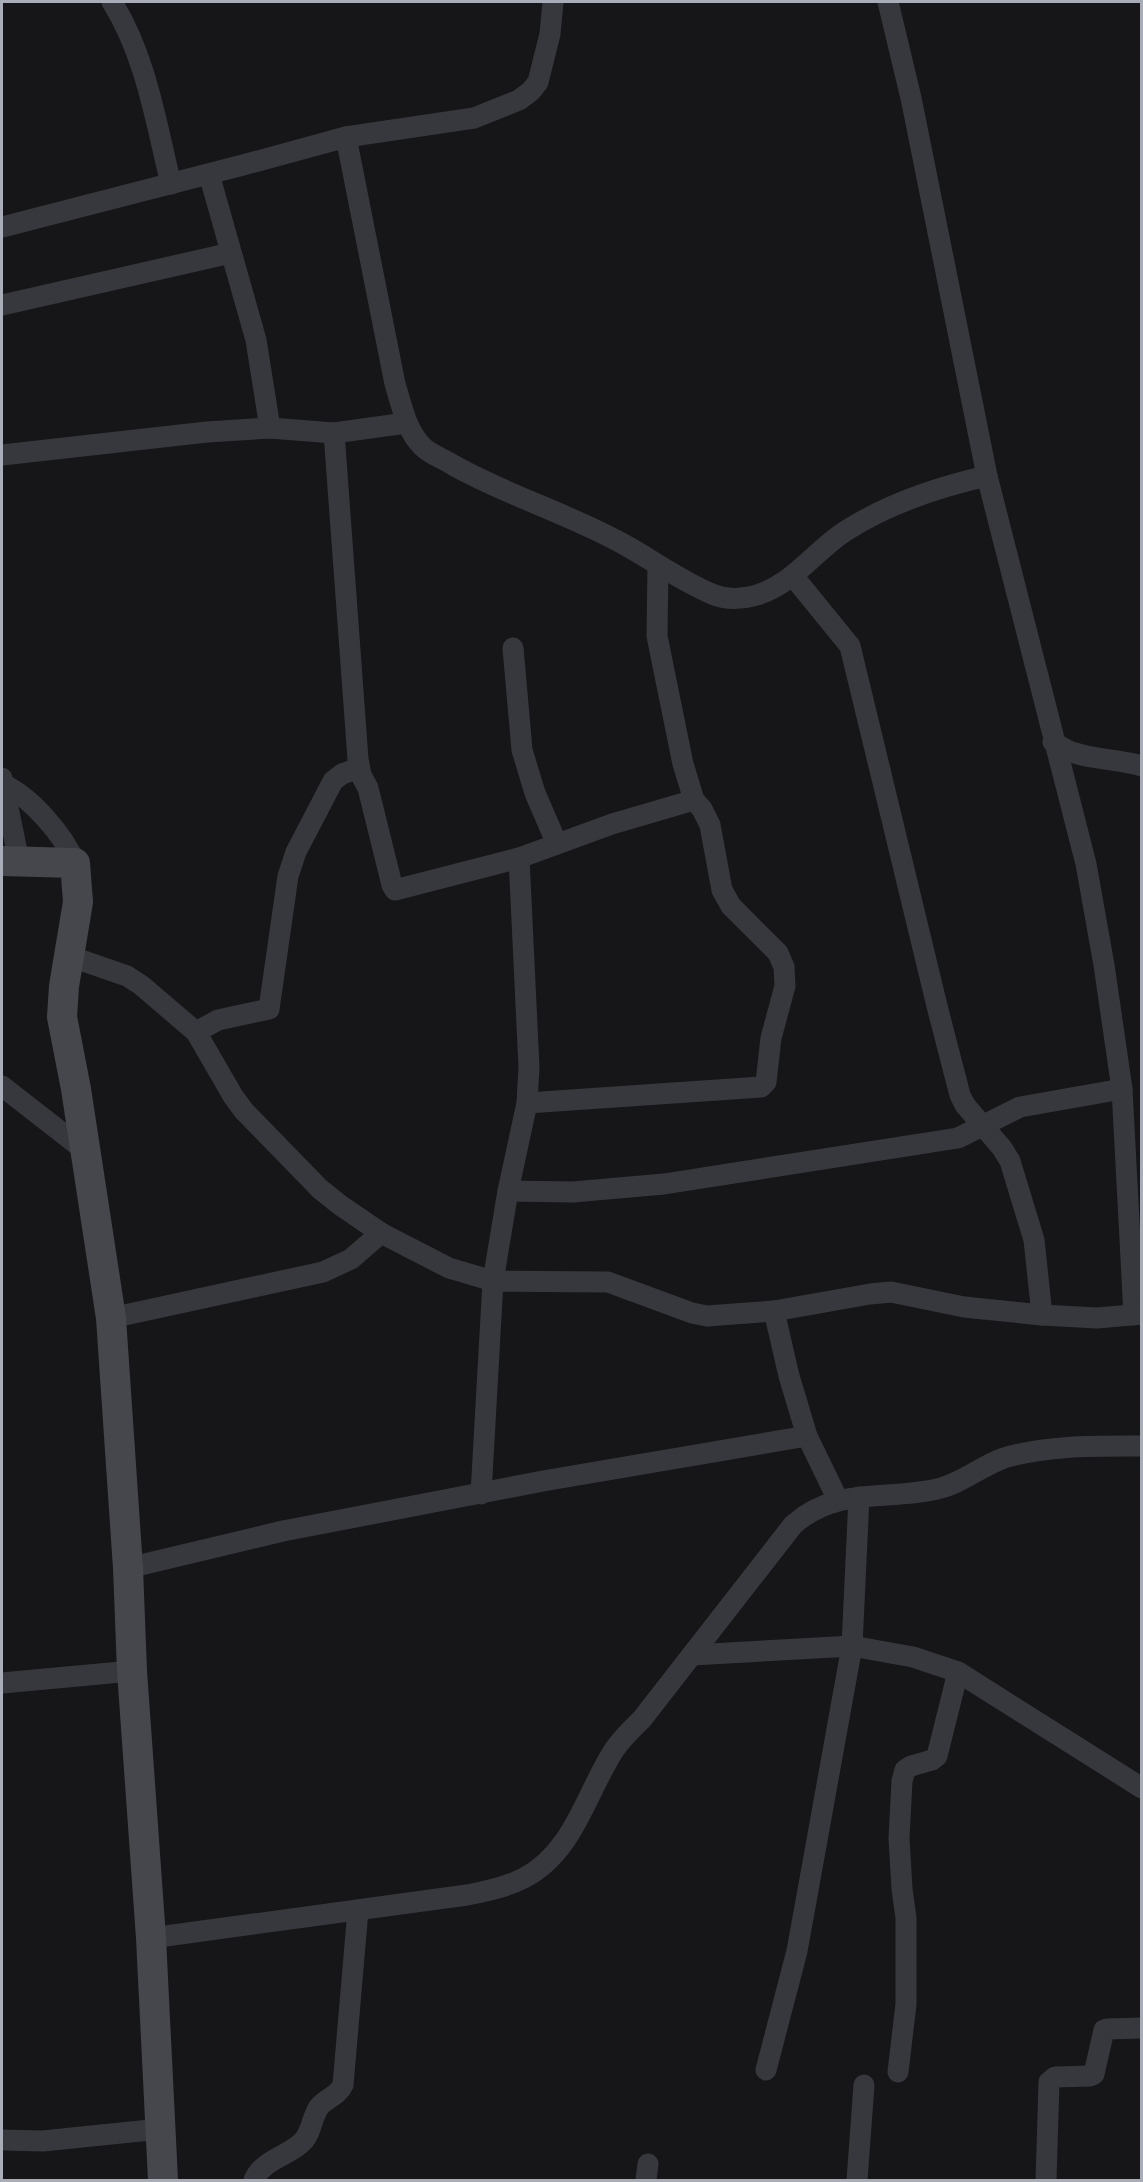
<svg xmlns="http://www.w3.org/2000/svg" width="1143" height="2182" font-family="'Titillium Web',sans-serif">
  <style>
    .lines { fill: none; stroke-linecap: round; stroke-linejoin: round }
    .street { stroke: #37383d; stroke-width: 21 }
    .secondary { stroke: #45474d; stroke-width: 30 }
  </style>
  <rect width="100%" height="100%" fill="#161618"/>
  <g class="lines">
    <!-- street -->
    <g class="street">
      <path d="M112,2c34,54 44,121 59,182"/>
      <path d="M888,2l23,96 76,378 99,388 18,101 18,124 12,226"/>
      <path d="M346,137l49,247c7,22 11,46 27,62 7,8 22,13 31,19 55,31 117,49 172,80 29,16 56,36 87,49 14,6 31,5 45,1 36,-11 57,-43 87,-63 43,-28 94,-45 143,-56"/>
      <path d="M209,174l47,166 14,88"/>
      <path d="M2,227l241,-62 103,-28 128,-19 45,-18 12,-9 7,-9 12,-48 3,-32"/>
      <path d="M2,305l229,-52"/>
      <path d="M334,433l24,326 3,16 7,13 24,97 3,5 124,-32 93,-34 82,-24"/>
      <path d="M2,455l205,-23 63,-4 64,5 72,-10"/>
      <path d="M793,576l57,70 88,364 22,85 5,10 37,43 8,13 24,79 8,75"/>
      <path d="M513,648l9,102 13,43 22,51"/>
      <path d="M1053,742c7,4 14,9 22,11 21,7 45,6 67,13"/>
      <path d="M2,778l17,83"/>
      <path d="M2,784c28,12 62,51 73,79"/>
      <path d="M69,956l58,20 14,9 55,47 37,64 11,15 76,78 20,16 41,28 68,35 44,13 115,1 84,31 15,3 67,-5 96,-17 21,-2 73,15 78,8 55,3 45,-4"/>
      <path d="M196,1032l22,-12 51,-11 19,-133 8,-24 37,-71 9,-7 17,-6"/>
      <path d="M2,1086l82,64"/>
      <path d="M527,1103l234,-16 5,-5 5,-44 14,-52 -1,-19 -6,-14 -47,-47 -9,-16 -12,-65 -8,-16 -8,-9 -11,-36 -26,-128 1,-70"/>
      <path d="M508,1191l65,1 91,-8 294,-46 62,-31 102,-18"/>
      <path d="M774,1311l15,65 18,60 31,64"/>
      <path d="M111,1318l212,-46 28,-13 30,-26"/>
      <path d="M481,1494l12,-213 15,-90 19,-88 2,-36 -10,-209"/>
      <path d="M128,1568l155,-37 260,-50 264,-45"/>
      <path d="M692,1655l160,-9 61,11 45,15 184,116"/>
      <path d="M2,1683l130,-12"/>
      <path d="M151,1938l316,-43c19,-4 40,-8 57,-17 50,-26 62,-85 90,-128 8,-12 18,-21 28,-31l151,-194c43,-39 93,-24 144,-36 24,-5 44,-23 67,-31 43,-13 93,-12 138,-12"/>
      <path d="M766,2070l31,-119 55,-305 7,-149"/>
      <path d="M898,2072l8,-68v-86l-4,-29 -3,-51 3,-57 3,-11 6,-4 21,-6 5,-4 21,-84"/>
      <path d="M2,2140l41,1 117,-12"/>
      <path d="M254,2180c8,-19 31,-23 46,-36 12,-9 11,-26 19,-37 7,-9 19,-11 24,-22l15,-175"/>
      <path d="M646,2180l2,-16"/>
      <path d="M857,2180l7,-95"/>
      <path d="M1046,2180l3,-98 6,-5 35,-1 4,-2 10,-44 3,-1 35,-1"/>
    </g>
    <!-- secondary -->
    <path class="secondary" d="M2,861l73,2 3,39 -14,84 -2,31 14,72 35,229 17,250 4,103 19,267 12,242"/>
  </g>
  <!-- border -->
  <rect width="1143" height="2182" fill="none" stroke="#a8adb8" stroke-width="6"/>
</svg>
